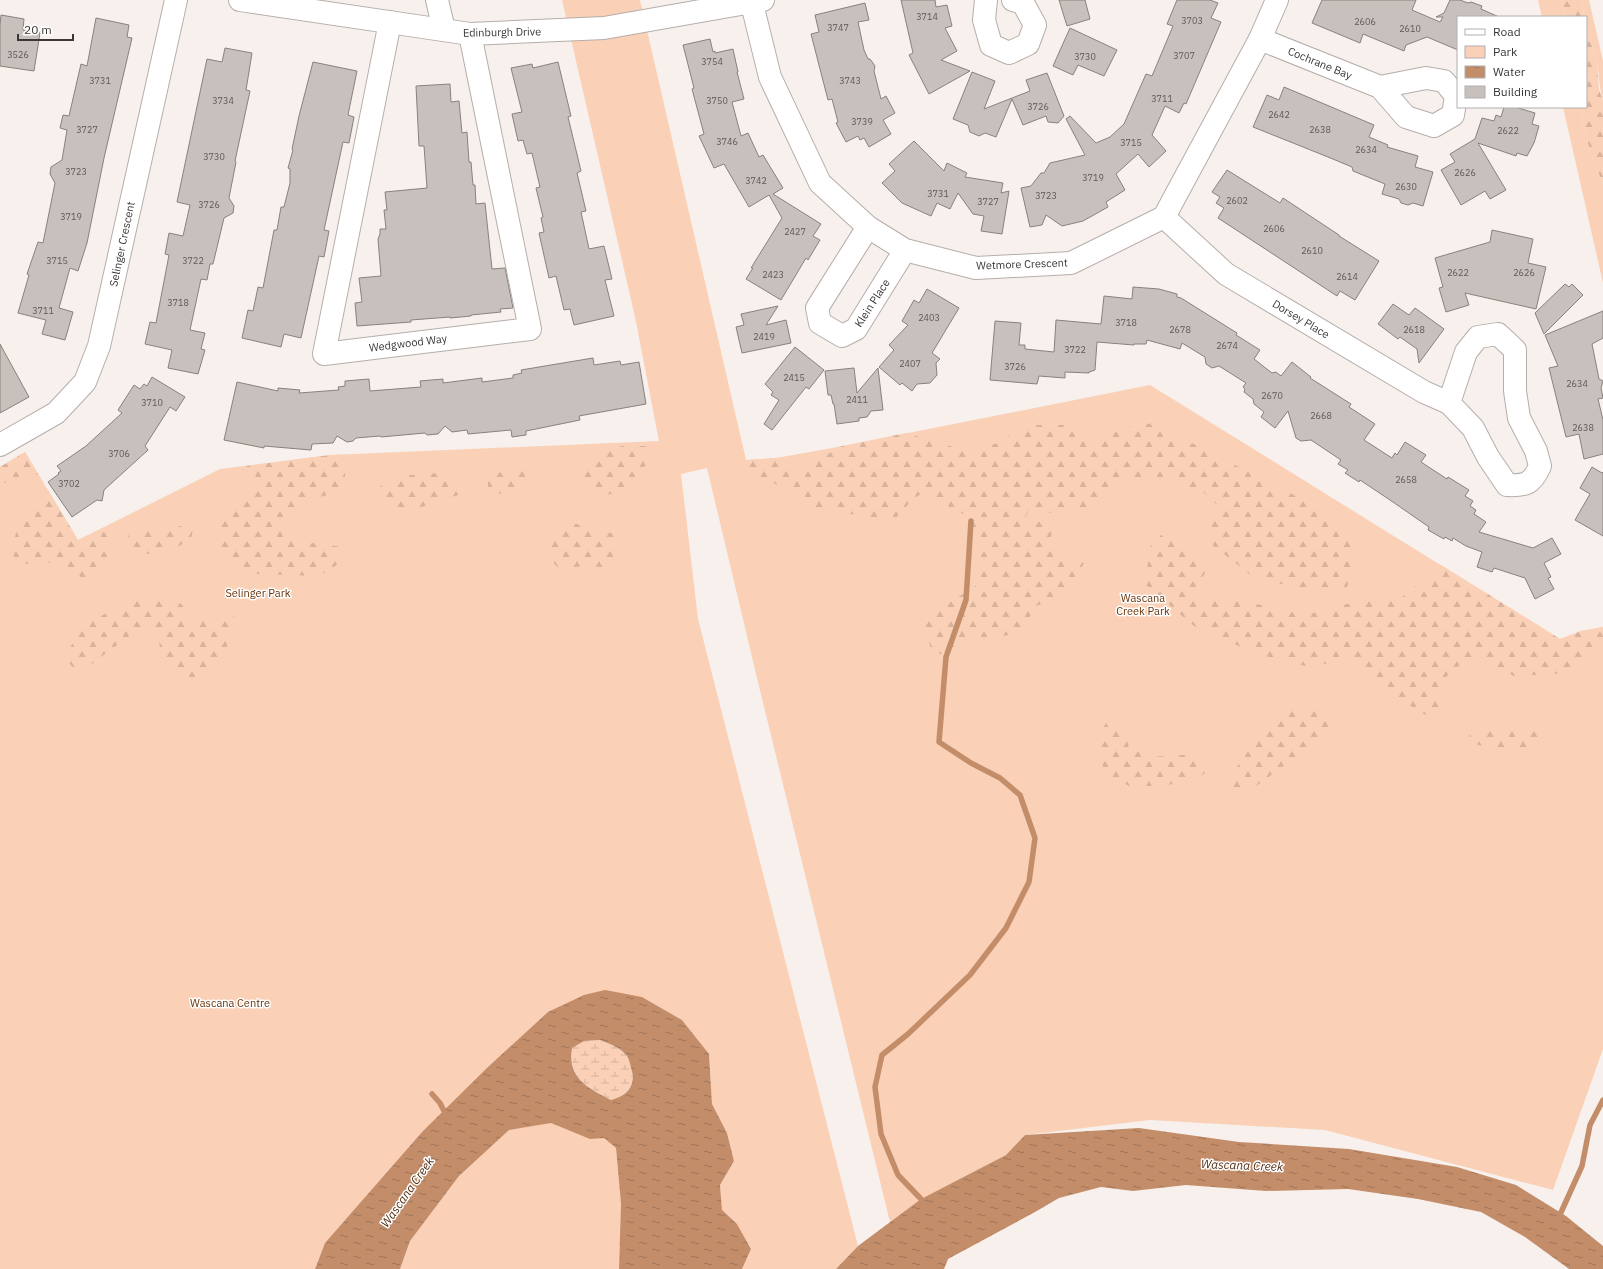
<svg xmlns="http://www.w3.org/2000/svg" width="1603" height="1269" font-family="'IBM Plex Sans',sans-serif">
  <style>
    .green { fill: #fad0b6 }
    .forest { fill: url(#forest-firs) }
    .wetland { fill: url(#wetland-marsh) }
    .water { fill: url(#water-ripples); fill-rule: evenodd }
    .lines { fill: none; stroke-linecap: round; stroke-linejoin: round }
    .stream { stroke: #c38d6a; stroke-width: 5.5 }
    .building { fill: #c7c0bc; stroke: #88817d }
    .minor-casing { stroke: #b5aeaa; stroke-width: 24 }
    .minor { stroke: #fff; stroke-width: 22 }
    .labels { text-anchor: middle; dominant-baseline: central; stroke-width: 3; stroke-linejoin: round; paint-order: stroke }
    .number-label { font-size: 9px; fill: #5d5958 }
    .street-label { font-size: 11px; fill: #3a3736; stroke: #fff }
    .park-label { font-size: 11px; fill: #663207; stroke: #fff }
    .water-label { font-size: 12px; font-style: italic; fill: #512b10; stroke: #fff }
  </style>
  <defs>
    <pattern id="forest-firs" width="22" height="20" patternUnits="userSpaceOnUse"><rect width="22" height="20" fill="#fad0b6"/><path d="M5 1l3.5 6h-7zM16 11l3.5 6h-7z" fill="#d7b39d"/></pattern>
    <pattern id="wetland-marsh" width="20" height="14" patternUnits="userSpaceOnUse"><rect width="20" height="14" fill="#fad0b6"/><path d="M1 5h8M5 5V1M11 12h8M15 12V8" fill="none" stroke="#d7b39d"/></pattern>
    <pattern id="water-ripples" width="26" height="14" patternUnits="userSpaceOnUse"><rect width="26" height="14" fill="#c38d6a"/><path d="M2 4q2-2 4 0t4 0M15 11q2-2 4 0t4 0" fill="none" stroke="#9f7458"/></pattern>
  </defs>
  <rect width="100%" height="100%" fill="#f8f0ec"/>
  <!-- green -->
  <g class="green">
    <path d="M562,0h78l106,460 30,-2 62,-11 312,-62 410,254 21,-8 22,-4v422l-50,141 -228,-60 -175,-10 -125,15 -19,20 -85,44 -31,23 -133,-544 -50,-210 -26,6 17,145 160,627 -22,23h-94l9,-20 -14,-25 -15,-13 -2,-26 14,-24 -7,-28 -15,-29 -3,-50 -27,-34 -40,-23 -317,246 -10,26h-315v-802l25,-15 53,88 142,-71 110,-14 329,-14 -24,-124z"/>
    <path d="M1538,0h23l5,17h-24z"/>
    <path d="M1582,0h7l14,61v39c-4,-13 -4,-25 -6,-37 -3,-16 -11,-30 -11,-46l-2,-1z"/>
    <path d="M1563,107h17l10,45 13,32v99z"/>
    <path d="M551,1123l39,15h14l12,10 5,56 -2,65h-219l10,-28 49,-65 50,-47z"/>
  </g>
  <!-- forest -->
  <g class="forest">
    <path d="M1561,0h21l2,17h-18z"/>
    <path d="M1586,25l11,37 2,28 4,10v84l-13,-32 -10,-45h6z"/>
    <path d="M1160,422l18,14 132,67 20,13 25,31 -8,41 -37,3 -57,-14 -43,-34 -8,-21 22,-11 -22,-20 -35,-11 -36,-1 -26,9 -13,18 -34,7 -30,-1 -6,11 31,-2 -2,17 16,20 17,5 -16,30 -34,14 -11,26 -51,7 -19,19 -22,-9 -7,-31 53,-34v-48l-10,-21 -44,-23 -9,5 -21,23 -83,-14 -36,-24 -24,-3 -4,-20 30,-2 18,12 24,-9 20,-14 68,-14 54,16 35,-5 33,-19h46l20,15 33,-13z"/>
    <path d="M622,446h25l3,12 -19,30 -19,6 -12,1 -21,-15 15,-25z"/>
    <path d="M25,452l13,22 -32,9 -6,-1v-15z"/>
    <path d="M330,455l15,11v16l-9,11 -37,9 -12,13 -5,20 14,6 47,6v14l-24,15 -62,-2 -30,-10 -8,-22 3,-21 10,-11 22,-16 6,-13 -14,-15z"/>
    <path d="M526,468l4,11 -11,9 -21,6 -10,-6v-9l17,-9z"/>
    <path d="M441,473l20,9 -3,13 -43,14 -30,-1 -9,-14 6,-10 28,-9z"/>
    <path d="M48,490l30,50 24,-11 9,13 -2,22 -19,17 -47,-21 -26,6c-2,-6 -5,-15 -4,-21 4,-23 19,-40 35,-55z"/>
    <path d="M575,523l18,9 25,1v21l-15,13 -21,-1 -22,3 -10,-9 -2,-13 11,-19z"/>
    <path d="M180,526l13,4 -2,9 -24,14 -23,1 -18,-8 2,-12z"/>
    <path d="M1161,535l39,16 5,22 -11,16 9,12 37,-1 65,15 50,-13 44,-2 42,-35 119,74 21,-8 22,-4v16l-36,30 -53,3 -36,-18 -20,8 -19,17 4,27 -12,8 -46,-27 -29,-31 -50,6 -49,-12 -63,-28 -47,-40 1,-37z"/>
    <path d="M154,596l24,5 5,5 4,13 32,-2 14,-3 3,12 -10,22 -13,18 -21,13 -18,-4 -12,-16 -3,-18 -5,-10 -22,3 -46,34 -12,1 -8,-10 12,-30 44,-25z"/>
    <path d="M1320,708l14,10 -2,17 -36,22 -51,37 -9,-1 -6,-12 26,-50 26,-19z"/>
    <path d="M1122,721l7,27 21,9 27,-2h21l7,18 -14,9 -34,4h-28l-24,-14 -8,-20 1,-15 8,-14z"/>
    <path d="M1485,726l57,6 6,8 -15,8 -22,3 -33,-6 -9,-9 5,-6z"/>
  </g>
  <!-- wetland -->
  <path class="wetland" d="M600,1040c10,4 20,7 27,16 2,3 3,8 4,12 6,17 -4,27 -20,32 -23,-12 -43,-22 -39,-52l12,-7z"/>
  <!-- water -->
  <g class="water">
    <path d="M605,990l37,7 40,23 27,34 3,50 15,29 7,28 -14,24 2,25 15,14 14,25 -9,20h-123l2,-65 -5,-56 -12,-10 -14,1 -39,-16 -42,7 -50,46 -49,65 -10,28h-85l10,-26 98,-112 65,-64 60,-55 36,-17zM600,1040c10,4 20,7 27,16 2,3 3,8 4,12 6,17 -4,28 -20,32 -23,-12 -44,-22 -39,-52l12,-7z"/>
    <path d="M1139,1128l100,14 110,7 108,18 59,18 50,31 37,30v23h-34l-44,-32 -44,-25 -63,-13 -70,-10 -82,2 -80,-6 -53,6 -32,-4 -42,11 -24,14 -87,47 -4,10h-108l22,-23 63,-47 85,-44 19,-20z"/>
  </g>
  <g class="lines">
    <!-- stream -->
    <g class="stream">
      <path d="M432,1094l8,9 7,14"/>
      <path d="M924,1206l-3,-7 -23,-24 -17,-41 -6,-47 7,-32 26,-21 62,-59 36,-47 23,-46 6,-44 -15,-43 -20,-17 -29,-15 -32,-21 7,-85 20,-57 5,-79"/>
      <path d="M1558,1219l24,-53 8,-41 13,-25"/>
    </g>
  </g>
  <!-- building -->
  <g class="building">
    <path d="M901,0h34l1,7 11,-2 5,21 -7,2 12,23 -16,9 29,11 -41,23 -20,-39 4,-2z"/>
    <path d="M1059,0h26l5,19 -23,7z"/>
    <path d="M1177,0h33l8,3 -7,15 10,4 -35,82 -2,-1 -5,10 -14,-7 -13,29 14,16 -17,16 -11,-13 -22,20 9,16 -19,12 2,5 -25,14 -21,5 -16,-11 -4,10 -12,2 -9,-39 10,-2 10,-13h3l6,-10 35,-8 -19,-36 4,-3 26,27 14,-6 14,-13 22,-50 6,2 21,-50 -6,-2z"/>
    <path d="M1322,0h94l-4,10 28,12 3,-5h-7l8,-4 6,-13h10l8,3 3,-1 11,4 -1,3 18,8h-41v33l-31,-13 -21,8 -2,6 -41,-17 -3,9 -48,-20z"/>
    <path d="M865,3l4,17 -11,2 6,28 4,9h2l5,7 -1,5 7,28 5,-3 9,17 -12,7 8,14 -22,13 -5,-9 -4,2 -2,-4 -12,6 -10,-19 2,-1 -6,-23 -4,1 -17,-66 8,-2 -4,-17z"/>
    <path d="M1,15l23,4 -1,11 17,3 -6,38 -34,-5v-41z"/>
    <path d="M96,18l33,7 -2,12 5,1 -28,120 -17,85 -9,28 -8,-3 -11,40 14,4 -8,28 -23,-6 4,-14 -28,-7 11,-38 -2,-1 11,-32 5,1 12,-60 -5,-9 1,-7 11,-7 5,-30 -7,-2 3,-13 6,1 12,-52 6,2z"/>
    <path d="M1070,28l47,22 -13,26 -26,-11 -5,10 -20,-9z"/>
    <path d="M710,39l3,13 2,-1v2l18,-4 5,23h-1l7,27 -12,3 9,34 7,-3 11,24 4,-2 20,33 -10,6 48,30 -8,12 7,4 -12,20 -2,-2 -25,42 -35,-21 7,-11h-2l31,-50 -13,-23 -20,12 -25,-43 -10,4 -15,-32 5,-2 -12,-45 2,-1 -11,-43z"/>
    <path d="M225,48l27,5 -6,37 4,1 -15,70 1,1 -7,36 5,8 -1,7 -9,5 -11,46h-3l-3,16 -6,-1 -11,51 15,3 -4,16 4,1 -7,24 -30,-6 4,-18 -27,-6 5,-22 6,1 13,-68 -4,-1 4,-21 14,3 7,-31 -13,-3 30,-143 15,3z"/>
    <path d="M313,62l44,9 -9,44 6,2 -5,26 -6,-1 -19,88 5,1 -5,26 -5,-1 -18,82 -17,-4 -3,13 -39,-9 6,-28 5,1 5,-24 5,1 11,-58h3l4,-23h3l6,-24v-14l-2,-1 5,-18 -1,-1 7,-33z"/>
    <path d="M558,62l13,54 -3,1 13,54 -4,2 9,38 -5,1 8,37 15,-3 8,33 -7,1 9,36 -40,9 -4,-16 -6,1 -8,-34 -7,2 -10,-45 5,-1 -3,-14 2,-1 -7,-29 4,-1 -8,-34 -5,1 -4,-14 -5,1 -6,-27 10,-2 -11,-44 21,-4 1,4z"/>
    <path d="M972,72l23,9 -11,28 46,-18 -4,-11 21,-7 17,43 -6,7 -10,-1 -2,-6 -23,9 -11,-26 -16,38 -11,-4 -6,3 -9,-4 -2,-7 -15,-6z"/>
    <path d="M450,84l1,18 8,-1 3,32 5,-1 2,30h2l2,23h2l1,19 9,-1 7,66 13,-1 8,40 -13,1 1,3 -30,3v1l-21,2v-1l-39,3v2l-54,4 -2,-23 7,-1 -3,-24 22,-2 -3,-37 2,-5v-5h6l-2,-19h3l-2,-18 42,-4 -3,-42h-5l-3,-60z"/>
    <path d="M1284,87l90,38 -5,12 19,8 -1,2 31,9 -3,11 18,5 -10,34 -10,-3 -5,2 -7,-2 -2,-4 -17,-5 3,-10 -32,-13 -1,-4 -24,-10 -75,-30 14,-32 12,5z"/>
    <path d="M1504,107h11l20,6 -3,11 7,2 -5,17 -7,13 -10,-3 -1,3 -38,-13 28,47 -16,9 -5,-8 -24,14 -20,-35 14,-8 -5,-8 25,-15 7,-21 12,3 2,-6 5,2z"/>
    <path d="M914,141l30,30 3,-8 20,10 -2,4 38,6 -2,10 8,-2 -7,43 -21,-3 3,-15 -11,-2 -15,-21 -8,16 -13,-6 -6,13 -29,-13 -20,-20 13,-12 -6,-7z"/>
    <path d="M1227,170l53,33 3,-5 56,37v1l40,25 -24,39 -15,-9 -3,5 -119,-78 6,-10 -8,-5 4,-6 -8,-5z"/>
    <path d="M1492,230l41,9 -5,24 18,4 -10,42 -71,-16 4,12 -23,7 -7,-24 4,-1 -8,-29 55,-16z"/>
    <path d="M1565,284l4,3 3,-3 11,11 -39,39 -9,-21z"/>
    <path d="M1133,287l26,2 18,5v3l4,1 56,35 -1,2 24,15 -6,9 18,14 4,-1 5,4 11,-14 19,15 -1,1 41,26 -2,3 26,17 -11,16 28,18 3,-5 2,2 8,-13 21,13 -5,7 26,17 1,-2 21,13 -4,6 8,5 -3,5 6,4 -2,4 12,8 -7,10 54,16 19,-10 9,16 -17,9 7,14 -3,1 6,11 -19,10 -10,-21 -31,-10 -2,4 -15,-5 5,-15 -16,-6 -13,-8 -1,3 -7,-4 -1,2 -16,-9 1,-3 -39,-27 -30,-20 -1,2 -14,-9 3,-3 -10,-6 3,-4 -30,-20 -10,1 -5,-3 -8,-27 -13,17 -14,-11 3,-5 -10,-8 -1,-5 -9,-7 1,-3 -2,-2 3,-4 -27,-17 -7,2 -6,-4 -1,-7 -23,-14 -2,6 -33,-9 -1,4h-12v1l-37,-3 -2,28 -6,2v1l-24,-1v6l-26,-2 -2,8 -47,-4 5,-59 26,2 -2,22h6v4l29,3 2,-32 45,4 3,-28 28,3z"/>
    <path d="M927,289l32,19 -27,45 8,6 -4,4 1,12 -7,8 -13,1 -5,7 -10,-8 -2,2 -21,-18 15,-17 -5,-5 19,-20 -6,-4 12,-21 5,3z"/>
    <path d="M1393,304l16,11 6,-7 29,21 -25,34 -2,-14 -17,-12 -2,2 -20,-15z"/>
    <path d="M778,306l-12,19 20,-5 5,23 -49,10 -6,-26 8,-2 -3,-11z"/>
    <path d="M1603,311v27l-11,6 7,35 4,2 -2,7 2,10 -5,1 5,21v34l-19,5 -5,-25 -13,3 -17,-69 9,-2 -13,-31z"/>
    <path d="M0,344l29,53 -29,16z"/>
    <path d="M795,347l29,23 -15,19 -3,-2 -34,43 -8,-6 15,-24 -8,-5 2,-3 -8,-8z"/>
    <path d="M593,358l1,7 26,-4 1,4 18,-3 7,42 -67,12 1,4 -54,11v4l-14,2 -1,-7 -43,4 -1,-4 -15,2 -7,-6 -7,8 -11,1 -2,-2 -44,4 -1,-1 -24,2 -3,3 -6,1 -10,-6 -4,7 -21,1 -1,6 -47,-4v2l-40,-8 13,-58 41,9v-3l22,2 -1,3 40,-3 -1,-3 7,-1v-5l24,-2 1,12 51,-4 -1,-6 23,-2v4l39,-5v4l31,-4v-3l9,-2 -1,-3z"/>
    <path d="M854,368l3,25 21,-25 5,42 -12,1 -4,6 -8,1v3l-22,3 -3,-20h-1l-2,-9h-3l-3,-24z"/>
    <path d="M152,377l33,20 -9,14 -6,-4 -25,39 3,4 -44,40 -2,11 -5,-1 -25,17 -24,-35 11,-8 -1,-1 3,-2 -4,-5 29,-20 36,-33 -4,-3 16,-25 6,4 4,-5 3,2z"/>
    <path d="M1592,467l10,6 1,-1v64l-28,-16 15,-26 -10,-6z"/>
  </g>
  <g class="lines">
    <!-- minor casing -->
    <g class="minor-casing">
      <g id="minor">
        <path d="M240,0l230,34 134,-6 159,-28"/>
        <path d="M437,0l7,30"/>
        <path d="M751,0l19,77 50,106 48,44 37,23 71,18 95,-5 93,-46 96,-178 17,-39"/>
        <path d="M986,0l-2,20 7,25 18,8 19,-9 7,-19 -12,-22 -10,-3"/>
        <path d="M390,22l-66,332 206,-25 -60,-295"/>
        <path d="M1260,39l120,48 26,30 28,9 19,-11 3,-19 -12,-15 -18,-3 -46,9"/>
        <path d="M1164,217l62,57 198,118 25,11 24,25 15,29 19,28c19,1 25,-1 33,-19l-4,-15 -17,-33 -4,-27v-41l-17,-16 -20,3 -12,15 -17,51"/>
        <path d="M868,227l-51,81 3,15 22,13 14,-7 49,-79"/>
        <path d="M0,445l56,-32 29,-31 14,-36 77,-346"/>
      </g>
    </g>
    <!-- minor -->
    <use href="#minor" class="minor"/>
  </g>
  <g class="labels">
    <!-- number labels -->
    <g class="number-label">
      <text x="927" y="16">3714</text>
      <text x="1192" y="20">3703</text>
      <text x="1365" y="21">2606</text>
      <text x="838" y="27">3747</text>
      <text x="1410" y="28">2610</text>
      <text x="18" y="54">3526</text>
      <text x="1184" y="55">3707</text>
      <text x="1085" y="56">3730</text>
      <text x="712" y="61">3754</text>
      <text x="100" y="80">3731</text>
      <text x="850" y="80">3743</text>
      <text x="1162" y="98">3711</text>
      <text x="223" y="100">3734</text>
      <text x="717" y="100">3750</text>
      <text x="1038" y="106">3726</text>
      <text x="1279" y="114">2642</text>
      <text x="862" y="121">3739</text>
      <text x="87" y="129">3727</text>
      <text x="1320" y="129">2638</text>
      <text x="1508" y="130">2622</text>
      <text x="727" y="141">3746</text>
      <text x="1131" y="142">3715</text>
      <text x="1366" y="149">2634</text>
      <text x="214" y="156">3730</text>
      <text x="76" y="171">3723</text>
      <text x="1465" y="172">2626</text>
      <text x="1093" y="177">3719</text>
      <text x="756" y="180">3742</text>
      <text x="1406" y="186">2630</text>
      <text x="938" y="193">3731</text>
      <text x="1046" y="195">3723</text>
      <text x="1237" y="200">2602</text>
      <text x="988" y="201">3727</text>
      <text x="209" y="204">3726</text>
      <text x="71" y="216">3719</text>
      <text x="1274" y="228">2606</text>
      <text x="795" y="231">2427</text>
      <text x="1312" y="250">2610</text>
      <text x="57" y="260">3715</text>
      <text x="193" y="260">3722</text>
      <text x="1458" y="272">2622</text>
      <text x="1524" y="272">2626</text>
      <text x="773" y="274">2423</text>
      <text x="1347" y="276">2614</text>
      <text x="178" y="302">3718</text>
      <text x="43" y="310">3711</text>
      <text x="929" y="317">2403</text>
      <text x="1126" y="322">3718</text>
      <text x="1180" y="329">2678</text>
      <text x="1414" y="329">2618</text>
      <text x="764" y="336">2419</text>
      <text x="1227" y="345">2674</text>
      <text x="1075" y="349">3722</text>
      <text x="910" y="363">2407</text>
      <text x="1015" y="366">3726</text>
      <text x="794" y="377">2415</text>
      <text x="1577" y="383">2634</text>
      <text x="1272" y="395">2670</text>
      <text x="857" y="399">2411</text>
      <text x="152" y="402">3710</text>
      <text x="1321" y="415">2668</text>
      <text x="1583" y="427">2638</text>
      <text x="119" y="453">3706</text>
      <text x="1406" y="479">2658</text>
      <text x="69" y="483">3702</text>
    </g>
    <!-- street labels -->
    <g class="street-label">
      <text transform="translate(502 32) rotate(-1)">Edinburgh Drive</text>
      <text transform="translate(1320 63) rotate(22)">Cochrane Bay</text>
      <text transform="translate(122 244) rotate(-78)">Selinger Crescent</text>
      <text transform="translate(1022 264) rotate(-2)">Wetmore Crescent</text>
      <text transform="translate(872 303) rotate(-57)">Klein Place</text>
      <text transform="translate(1301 319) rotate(31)">Dorsey Place</text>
      <text transform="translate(408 343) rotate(-7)">Wedgwood Way</text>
    </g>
    <!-- park labels -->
    <g class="park-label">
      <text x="258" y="593">Selinger Park</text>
      <text x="1143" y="598">Wascana<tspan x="1143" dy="13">Creek Park</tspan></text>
      <text x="230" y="1003">Wascana Centre</text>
    </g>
    <!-- water labels -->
    <g class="water-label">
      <text transform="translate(1242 1165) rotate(2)">Wascana Creek</text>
      <text transform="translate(407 1192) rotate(-55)">Wascana Creek</text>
    </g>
  </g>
  <!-- legend -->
  <rect x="1457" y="16" width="130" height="92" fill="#ffffff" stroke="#b0afaf"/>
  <rect x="1465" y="29" width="20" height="6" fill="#ffffff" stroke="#b0afaf"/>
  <text x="1493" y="36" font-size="12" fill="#3a3736">Road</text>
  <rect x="1465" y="46" width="20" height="12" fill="#fad0b6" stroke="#b0afaf"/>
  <text x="1493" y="56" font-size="12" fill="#3a3736">Park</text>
  <rect x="1465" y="66" width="20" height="12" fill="url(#water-ripples)" stroke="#b0afaf"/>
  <text x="1493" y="76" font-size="12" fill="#3a3736">Water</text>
  <rect x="1465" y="86" width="20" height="12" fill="#c7c0bc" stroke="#b0afaf"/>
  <text x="1493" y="96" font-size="12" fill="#3a3736">Building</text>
  <!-- scale -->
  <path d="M18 34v6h55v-6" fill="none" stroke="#3a3736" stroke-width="2"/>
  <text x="24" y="34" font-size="12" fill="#3a3736" stroke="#ffffff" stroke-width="3" paint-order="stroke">20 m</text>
</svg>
